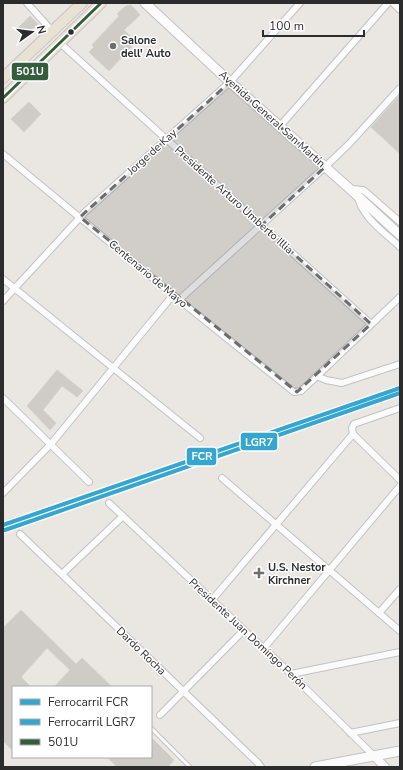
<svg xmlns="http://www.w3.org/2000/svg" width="403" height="770" font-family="'Nunito Sans',sans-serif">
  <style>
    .building { fill: #cfccc8; stroke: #d5d2ce }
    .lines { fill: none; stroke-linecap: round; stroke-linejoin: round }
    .service-casing { stroke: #c3c2c3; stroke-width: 5 }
    .minor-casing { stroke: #c3c2c3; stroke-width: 8 }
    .tertiary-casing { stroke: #c3c2c3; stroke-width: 10 }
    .secondary-casing { stroke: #c3c2c3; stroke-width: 11 }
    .primary-casing { stroke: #c6c4c2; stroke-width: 12 }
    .service { stroke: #fcfbfb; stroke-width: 3 }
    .minor { stroke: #fcfbfb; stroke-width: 6 }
    .tertiary { stroke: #fcfbfb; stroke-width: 8 }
    .secondary { stroke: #fcfbfb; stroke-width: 9 }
    .primary { stroke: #e7e2d4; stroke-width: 10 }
    .bus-1-casing { stroke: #fff; stroke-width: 6 }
    .bus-1 { stroke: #345d3d; stroke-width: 3 }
    .rail-1-casing { stroke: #fff; stroke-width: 7 }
    .rail-2-casing { stroke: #fff; stroke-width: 7 }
    .rail-1 { stroke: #35a6d0; stroke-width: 4 }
    .rail-2 { stroke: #35a6d0; stroke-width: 4 }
    .marked { fill: #6e6d6c; fill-opacity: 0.2; stroke: #6e6d6c; stroke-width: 3; stroke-dasharray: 8 5; stroke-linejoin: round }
    .bus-dot { fill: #2c2c2c; stroke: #fff; stroke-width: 1.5 }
    .poi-dot { fill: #6e6d6c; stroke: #fff; stroke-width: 1.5 }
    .labels { text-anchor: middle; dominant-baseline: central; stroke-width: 3; stroke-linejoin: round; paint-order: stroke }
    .poi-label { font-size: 11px; font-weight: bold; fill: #2c2c2c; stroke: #fff; text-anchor: start }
    .street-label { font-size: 11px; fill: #2c2c2c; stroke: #fff }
    .line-badge { stroke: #fff; stroke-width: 1.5 }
    .badge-label { font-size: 11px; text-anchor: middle; font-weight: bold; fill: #fff }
  </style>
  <rect width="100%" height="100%" fill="#eae6e2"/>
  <!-- building -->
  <g class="building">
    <path d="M131,5l9,10 -16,15 12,12 -27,29 -20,-19 5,-5 -2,-2 27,-29 -2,-2 9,-8z"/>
    <path d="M30,16l8,8 -15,14 -7,-8z"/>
    <path d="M400,95v59l-29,-27z"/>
    <path d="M29,102l12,12 -17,18 -13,-13z"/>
    <path d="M57,370l26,21 -6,6 -15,-11 -19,24 13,13 -6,7 -23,-24z"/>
    <path d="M21,610l55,54 6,-6 30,29h-58l16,-17 -23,-22 -26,29 10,10h-18v64l-10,-10v-113z"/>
    <path d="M151,737l23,23 -6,7h-51l-10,-10h44z"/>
  </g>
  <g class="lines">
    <!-- service casing -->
    <g class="service-casing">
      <path id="service" d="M151,728l39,39"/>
    </g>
    <!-- minor casing -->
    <g class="minor-casing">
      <g id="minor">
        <path d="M27,3l25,28"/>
        <path d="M393,3l7,7"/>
        <path d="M60,43l311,281"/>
        <path d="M280,126l108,-123"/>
        <path d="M3,154l170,141 121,97 7,-1 16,-15 83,-79"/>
        <path d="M351,189l12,1 4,3 33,29"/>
        <path d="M358,198c6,21 26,34 42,49"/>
        <path d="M3,279l197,159"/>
        <path d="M179,300l146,-133 24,-23 51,-56"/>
        <path d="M3,301l82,-89 145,-130 70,-79"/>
        <path d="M317,376l9,4 16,3 58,-19"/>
        <path d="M3,398l86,84"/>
        <path d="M400,408l-46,16 -2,4 1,6 47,46"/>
        <path d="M222,478l178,153"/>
        <path d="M3,493l48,-49 122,-149"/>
        <path d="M109,503l182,171 83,82"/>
        <path d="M20,534l238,229 3,4"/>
        <path d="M62,574l61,-58"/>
        <path d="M212,600l141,-166"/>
        <path d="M379,613l21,-24"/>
        <path d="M264,648l136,-162"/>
        <path d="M291,674l109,-22"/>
        <path d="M160,715l84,-85"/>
        <path d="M350,733l50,-10"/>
      </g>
    </g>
    <!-- tertiary casing -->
    <g class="tertiary-casing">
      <path id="tertiary" d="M374,756l11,11"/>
    </g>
    <!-- secondary casing -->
    <g class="secondary-casing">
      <g id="secondary">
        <path d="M145,3l85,79 120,107 50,46"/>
        <path d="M315,767l85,-16"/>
      </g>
    </g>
    <!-- primary casing -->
    <g class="primary-casing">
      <g id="primary">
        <path d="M3,78l79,-75"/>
        <path d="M3,98l98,-95"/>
      </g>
    </g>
    <!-- service -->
    <use href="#service" class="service"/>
    <!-- minor -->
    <use href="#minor" class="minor"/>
    <!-- tertiary -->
    <use href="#tertiary" class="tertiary"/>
    <!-- secondary -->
    <use href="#secondary" class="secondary"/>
    <!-- primary -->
    <use href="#primary" class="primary"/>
    <!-- bus-1 casing -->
    <g class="bus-1-casing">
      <path id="bus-1" d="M3,98l98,-95"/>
    </g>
    <!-- bus-1 -->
    <use href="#bus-1" class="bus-1"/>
    <!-- rail-1 casing -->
    <g class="rail-1-casing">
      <path id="rail-1" d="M3,525l397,-137"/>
    </g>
    <!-- rail-2 casing -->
    <g class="rail-2-casing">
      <path id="rail-2" d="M5,530l395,-137"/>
    </g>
    <!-- rail-1 -->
    <use href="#rail-1" class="rail-1"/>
    <!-- rail-2 -->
    <use href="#rail-2" class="rail-2"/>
  </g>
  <!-- marked area -->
  <path class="marked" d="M230,82l95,85 -63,58 109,99 -74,68 -217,-175z"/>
  <!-- markers -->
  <circle class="bus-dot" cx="71" cy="32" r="3.5"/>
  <g class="poi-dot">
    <circle cx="113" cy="46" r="4"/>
    <path d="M257 567h4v4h4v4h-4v4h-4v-4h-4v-4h4z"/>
  </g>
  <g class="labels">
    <!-- poi labels -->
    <g class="poi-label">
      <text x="121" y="40">Salone<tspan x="121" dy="13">dell' Auto</tspan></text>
      <text x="268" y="567">U.S. Nestor<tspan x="268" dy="13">Kirchner</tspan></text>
    </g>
    <!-- street labels -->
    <g class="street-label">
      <text transform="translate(272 119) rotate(42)">Avenida General San Martín</text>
      <text transform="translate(152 152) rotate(-42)">Jorge de Kay</text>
      <text transform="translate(234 200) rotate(42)">Presidente Arturo Umberto Illia</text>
      <text transform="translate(148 274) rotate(40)">Centenario de Mayo</text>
      <text transform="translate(248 634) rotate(43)">Presidente Juan Domingo Perón</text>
      <text transform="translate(141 651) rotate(44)">Dardo Rocha</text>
    </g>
  </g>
  <g class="line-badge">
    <rect x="11" y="62" width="38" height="19" rx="4" fill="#345d3d"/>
    <rect x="240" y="432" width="38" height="19" rx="4" fill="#35a6d0"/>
    <rect x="186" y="447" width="31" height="19" rx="4" fill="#35a6d0"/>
  </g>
  <g class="badge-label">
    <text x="30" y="75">501U</text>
    <text x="259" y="446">LGR7</text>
    <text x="202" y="460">FCR</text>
  </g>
  <!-- border -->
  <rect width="403" height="770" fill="none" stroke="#2c2c2c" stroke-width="8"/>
  <!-- legend -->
  <rect x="12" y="686" width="140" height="72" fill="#ffffff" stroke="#ababab"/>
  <rect x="20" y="699" width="20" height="6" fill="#35a6d0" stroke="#ababab"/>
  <text x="48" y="706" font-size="12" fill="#2c2c2c">Ferrocarril FCR</text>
  <rect x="20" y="719" width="20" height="6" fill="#35a6d0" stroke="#ababab"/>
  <text x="48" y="726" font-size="12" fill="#2c2c2c">Ferrocarril LGR7</text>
  <rect x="20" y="739" width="20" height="6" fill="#345d3d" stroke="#ababab"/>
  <text x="48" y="746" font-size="12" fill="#2c2c2c">501U</text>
  <!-- north arrow -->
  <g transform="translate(32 32) rotate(76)" stroke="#ffffff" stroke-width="3" paint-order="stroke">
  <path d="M0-3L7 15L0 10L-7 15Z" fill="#2c2c2c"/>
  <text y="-6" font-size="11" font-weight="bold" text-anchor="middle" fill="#2c2c2c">N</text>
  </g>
  <!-- scale -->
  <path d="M263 30v6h101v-6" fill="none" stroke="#2c2c2c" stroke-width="2"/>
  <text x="269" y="30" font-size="12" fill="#2c2c2c" stroke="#ffffff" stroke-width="3" paint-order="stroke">100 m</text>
</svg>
